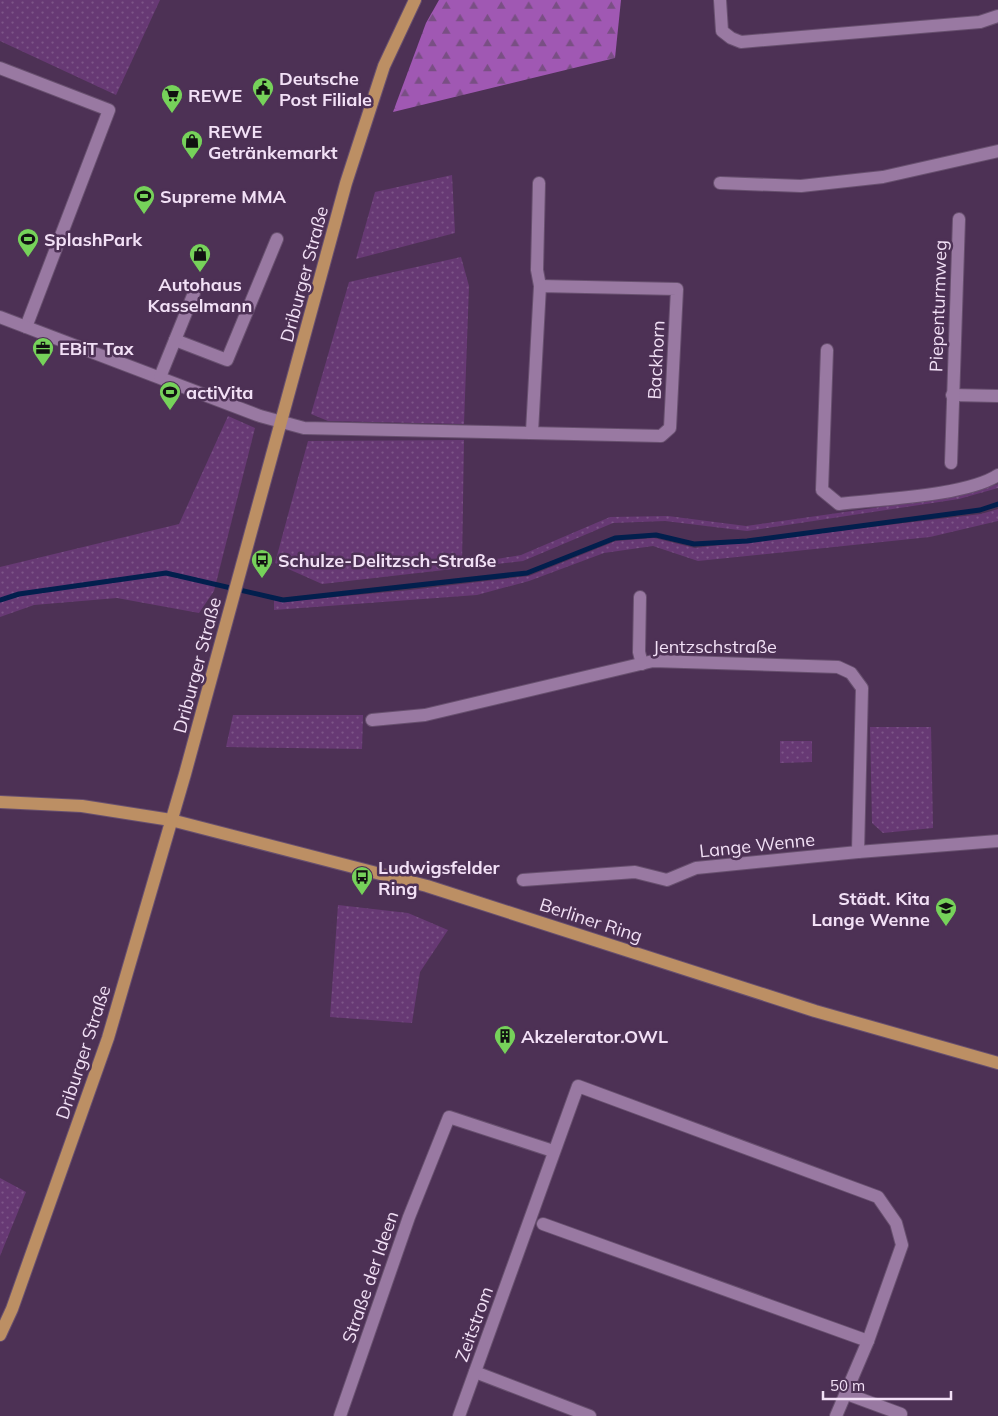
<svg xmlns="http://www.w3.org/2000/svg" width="998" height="1416" font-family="Mulish,sans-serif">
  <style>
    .grass { fill: url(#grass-dots) }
    .forest { fill: url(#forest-firs) }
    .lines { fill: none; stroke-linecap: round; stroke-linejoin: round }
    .stream { stroke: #021f4d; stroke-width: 5 }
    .minor-casing { stroke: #68506f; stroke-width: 14 }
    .major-casing { stroke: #68506f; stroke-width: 14 }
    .minor { stroke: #9979a2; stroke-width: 12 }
    .major { stroke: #bc8f64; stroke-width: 12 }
    .labels { text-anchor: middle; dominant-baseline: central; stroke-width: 5; stroke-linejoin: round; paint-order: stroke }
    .poi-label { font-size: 18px; font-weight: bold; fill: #f2e0f6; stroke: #4d3155; text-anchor: start }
    .street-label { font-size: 18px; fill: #f2e0f6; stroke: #4d3155 }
  </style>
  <defs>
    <pattern id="grass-dots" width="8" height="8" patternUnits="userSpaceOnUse" patternTransform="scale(1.25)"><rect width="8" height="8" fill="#673974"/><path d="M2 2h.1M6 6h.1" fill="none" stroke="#7d5588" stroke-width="1.8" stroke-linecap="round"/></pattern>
    <pattern id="forest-firs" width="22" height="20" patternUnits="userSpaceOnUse" patternTransform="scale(1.25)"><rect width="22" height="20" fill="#a058b3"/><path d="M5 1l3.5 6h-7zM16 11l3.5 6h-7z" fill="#794f84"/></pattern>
  </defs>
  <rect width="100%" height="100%" fill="#4d3155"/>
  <!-- grass -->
  <g class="grass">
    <path d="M0,0h160l-44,95 -116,-54z"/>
    <path d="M452,175l3,58 -99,26 19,-67z"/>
    <path d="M461,257l8,29 -5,138 -136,-3 -17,-7 38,-132z"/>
    <path d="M228,416l27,12 -41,163 -15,22 -82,-15 -83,7 -34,12v-50l179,-43z"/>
    <path d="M464,440l-2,125 59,-10 89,-38 58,-1 78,10 212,-30 40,-12v4l-39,11 -212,32 -82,-10 -52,2 -90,38 -201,23 -47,-21 33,-122z"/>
    <path d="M998,509v12l-68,16 -232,24 -45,-15 -49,7 -75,28 -52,14 -203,15v-10l8,2 128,-12 119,-14 87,-35 38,-3 41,10 286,-34z"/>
    <path d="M233,715h130l-1,34 -136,-2z"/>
    <path d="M870,727h61l2,101 -50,5 -11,-10z"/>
    <path d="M780,741h32v21l-32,1z"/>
    <path d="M338,905l70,8 40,17 -28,42 -8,51 -82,-6z"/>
    <path d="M0,1178l26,14 -26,64z"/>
  </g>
  <!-- forest -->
  <path class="forest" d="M439,0h182l-6,58 -222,54 33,-89z"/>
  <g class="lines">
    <!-- stream -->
    <path class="stream" d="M0,600l19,-6 147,-21 117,27 244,-27 88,-35 41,-3 38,9 53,-3 233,-31 18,-6"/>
    <!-- minor casing -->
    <g class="minor-casing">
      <g id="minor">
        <path d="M720,0l2,31 9,7 10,4 239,-20 18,-6"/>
        <path d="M0,68l109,42 -83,217"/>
        <path d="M539,183l-2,87 3,16"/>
        <path d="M720,183l81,3 82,-9 115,-26"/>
        <path d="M0,317l260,99 44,12 357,8 9,-8 7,-139 -137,-3 -8,146"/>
        <path d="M175,340l52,20 50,-121"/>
        <path d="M827,350l-5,140 17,14c40,-5 127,-8 159,-29"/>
        <path d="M160,377l34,-84"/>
        <path d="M952,395l46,1"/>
        <path d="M951,463l8,-244"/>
        <path d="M640,597l-1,55 3,12"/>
        <path d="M372,720l53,-5 228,-54 185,6 13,6 11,15 -4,164"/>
        <path d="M523,880l112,-8 32,8 29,-12 162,-16 140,-11"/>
        <path d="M543,1224l325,117"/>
        <path d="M475,1372l115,44"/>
        <path d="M847,1394l54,20"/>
        <path d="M340,1416l69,-199 40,-100 104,34"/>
        <path d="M459,1416l119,-330 300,111 18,26 6,22 -34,96 -32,75"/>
      </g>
    </g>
    <!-- major casing -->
    <g class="major-casing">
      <g id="major">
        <path d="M0,802l82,4 89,14 256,66 388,125 183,52"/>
        <path d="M0,1335l12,-26 96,-271 77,-264 161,-591 38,-117 31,-66"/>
      </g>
    </g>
    <!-- minor -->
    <use href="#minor" class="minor"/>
    <!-- major -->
    <use href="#major" class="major"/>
  </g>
  <!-- icons -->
  <defs>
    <g id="civic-pin" transform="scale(1.125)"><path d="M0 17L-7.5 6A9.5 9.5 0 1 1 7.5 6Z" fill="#76d25a" stroke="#4d3155"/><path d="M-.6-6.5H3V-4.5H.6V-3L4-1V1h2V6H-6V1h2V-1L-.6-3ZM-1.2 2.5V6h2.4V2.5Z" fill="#111"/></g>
    <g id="supermarket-pin" transform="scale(1.125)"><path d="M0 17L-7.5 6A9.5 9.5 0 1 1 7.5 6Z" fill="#76d25a" stroke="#4d3155"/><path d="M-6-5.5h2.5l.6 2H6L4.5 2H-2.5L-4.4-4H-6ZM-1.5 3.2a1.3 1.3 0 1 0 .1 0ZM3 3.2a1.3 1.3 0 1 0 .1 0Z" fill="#111"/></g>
    <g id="shop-pin" transform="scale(1.125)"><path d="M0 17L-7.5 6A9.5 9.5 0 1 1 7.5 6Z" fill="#76d25a" stroke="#4d3155"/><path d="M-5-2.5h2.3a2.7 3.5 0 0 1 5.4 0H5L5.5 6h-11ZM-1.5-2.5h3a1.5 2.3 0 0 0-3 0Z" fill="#111"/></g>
    <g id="stadium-pin" transform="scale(1.125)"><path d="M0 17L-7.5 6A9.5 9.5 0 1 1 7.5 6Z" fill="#76d25a" stroke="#4d3155"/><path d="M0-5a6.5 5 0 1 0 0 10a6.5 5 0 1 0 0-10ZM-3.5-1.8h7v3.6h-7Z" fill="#111"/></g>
    <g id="office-pin" transform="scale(1.125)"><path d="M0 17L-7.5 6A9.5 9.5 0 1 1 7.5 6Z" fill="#76d25a" stroke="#4d3155"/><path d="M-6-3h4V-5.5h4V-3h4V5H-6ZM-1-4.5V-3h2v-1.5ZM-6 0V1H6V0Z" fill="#111"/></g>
    <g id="bus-pin" transform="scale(1.125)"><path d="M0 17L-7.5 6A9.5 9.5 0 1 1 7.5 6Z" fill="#76d25a" stroke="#4d3155"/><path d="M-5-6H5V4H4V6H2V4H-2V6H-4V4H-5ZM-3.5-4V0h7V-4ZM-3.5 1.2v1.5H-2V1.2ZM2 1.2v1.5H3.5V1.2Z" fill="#111"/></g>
    <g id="school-pin" transform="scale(1.125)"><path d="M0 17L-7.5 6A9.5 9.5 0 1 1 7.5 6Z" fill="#76d25a" stroke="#4d3155"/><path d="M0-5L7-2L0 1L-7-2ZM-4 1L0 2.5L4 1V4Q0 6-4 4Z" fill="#111"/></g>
    <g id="building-pin" transform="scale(1.125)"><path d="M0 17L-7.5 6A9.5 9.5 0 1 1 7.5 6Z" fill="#76d25a" stroke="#4d3155"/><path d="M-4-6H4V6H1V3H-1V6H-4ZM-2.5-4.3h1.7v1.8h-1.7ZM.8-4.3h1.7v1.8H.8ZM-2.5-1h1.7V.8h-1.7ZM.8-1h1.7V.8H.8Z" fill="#111"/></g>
  </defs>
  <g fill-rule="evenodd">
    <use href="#civic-pin" x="263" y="88"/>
    <use href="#supermarket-pin" x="172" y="95"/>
    <use href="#shop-pin" x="192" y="141"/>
    <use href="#stadium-pin" x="144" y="196"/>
    <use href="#stadium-pin" x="28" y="239"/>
    <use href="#shop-pin" x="200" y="254"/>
    <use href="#office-pin" x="43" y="348"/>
    <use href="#stadium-pin" x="170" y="392"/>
    <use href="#bus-pin" x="262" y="560"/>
    <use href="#bus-pin" x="362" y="877"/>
    <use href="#school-pin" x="946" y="908"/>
    <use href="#building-pin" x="505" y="1036"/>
  </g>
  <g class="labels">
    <!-- poi labels -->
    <g class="poi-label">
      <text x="279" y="78">Deutsche<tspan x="279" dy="21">Post Filiale</tspan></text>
      <text x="188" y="95">REWE</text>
      <text x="208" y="131">REWE<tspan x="208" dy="21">Getränkemarkt</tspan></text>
      <text x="160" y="196">Supreme MMA</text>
      <text x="44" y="239">SplashPark</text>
      <text x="200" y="284" text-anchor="middle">Autohaus<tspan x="200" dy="21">Kasselmann</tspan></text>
      <text x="59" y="348">EBiT Tax</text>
      <text x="186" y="392">actiVita</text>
      <text x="278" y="560">Schulze-Delitzsch-Straße</text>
      <text x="378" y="867">Ludwigsfelder<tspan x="378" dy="21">Ring</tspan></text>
      <text x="930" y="898" text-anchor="end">Städt. Kita<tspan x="930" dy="21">Lange Wenne</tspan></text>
      <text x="521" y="1036">Akzelerator.OWL</text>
    </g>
    <!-- street labels -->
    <g class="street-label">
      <text transform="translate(304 274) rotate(-75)">Driburger Straße</text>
      <text transform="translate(938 306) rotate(-88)">Piepenturmweg</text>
      <text transform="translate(656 360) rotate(-87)">Backhorn</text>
      <text x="715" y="646">Jentzschstraße</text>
      <text transform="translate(197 665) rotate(-75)">Driburger Straße</text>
      <text transform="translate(757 845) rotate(-6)">Lange Wenne</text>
      <text transform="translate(591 920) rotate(18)">Berliner Ring</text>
      <text transform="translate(83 1052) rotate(-72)">Driburger Straße</text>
      <text transform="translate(370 1277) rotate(-71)">Straße der Ideen</text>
      <text transform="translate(474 1324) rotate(-70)">Zeitstrom</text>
    </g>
  </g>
  <!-- scale -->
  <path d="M823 1391v8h128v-8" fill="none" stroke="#f2e0f6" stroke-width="2.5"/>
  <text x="830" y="1391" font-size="15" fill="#f2e0f6" stroke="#4d3155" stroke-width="4" paint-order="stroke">50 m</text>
</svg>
